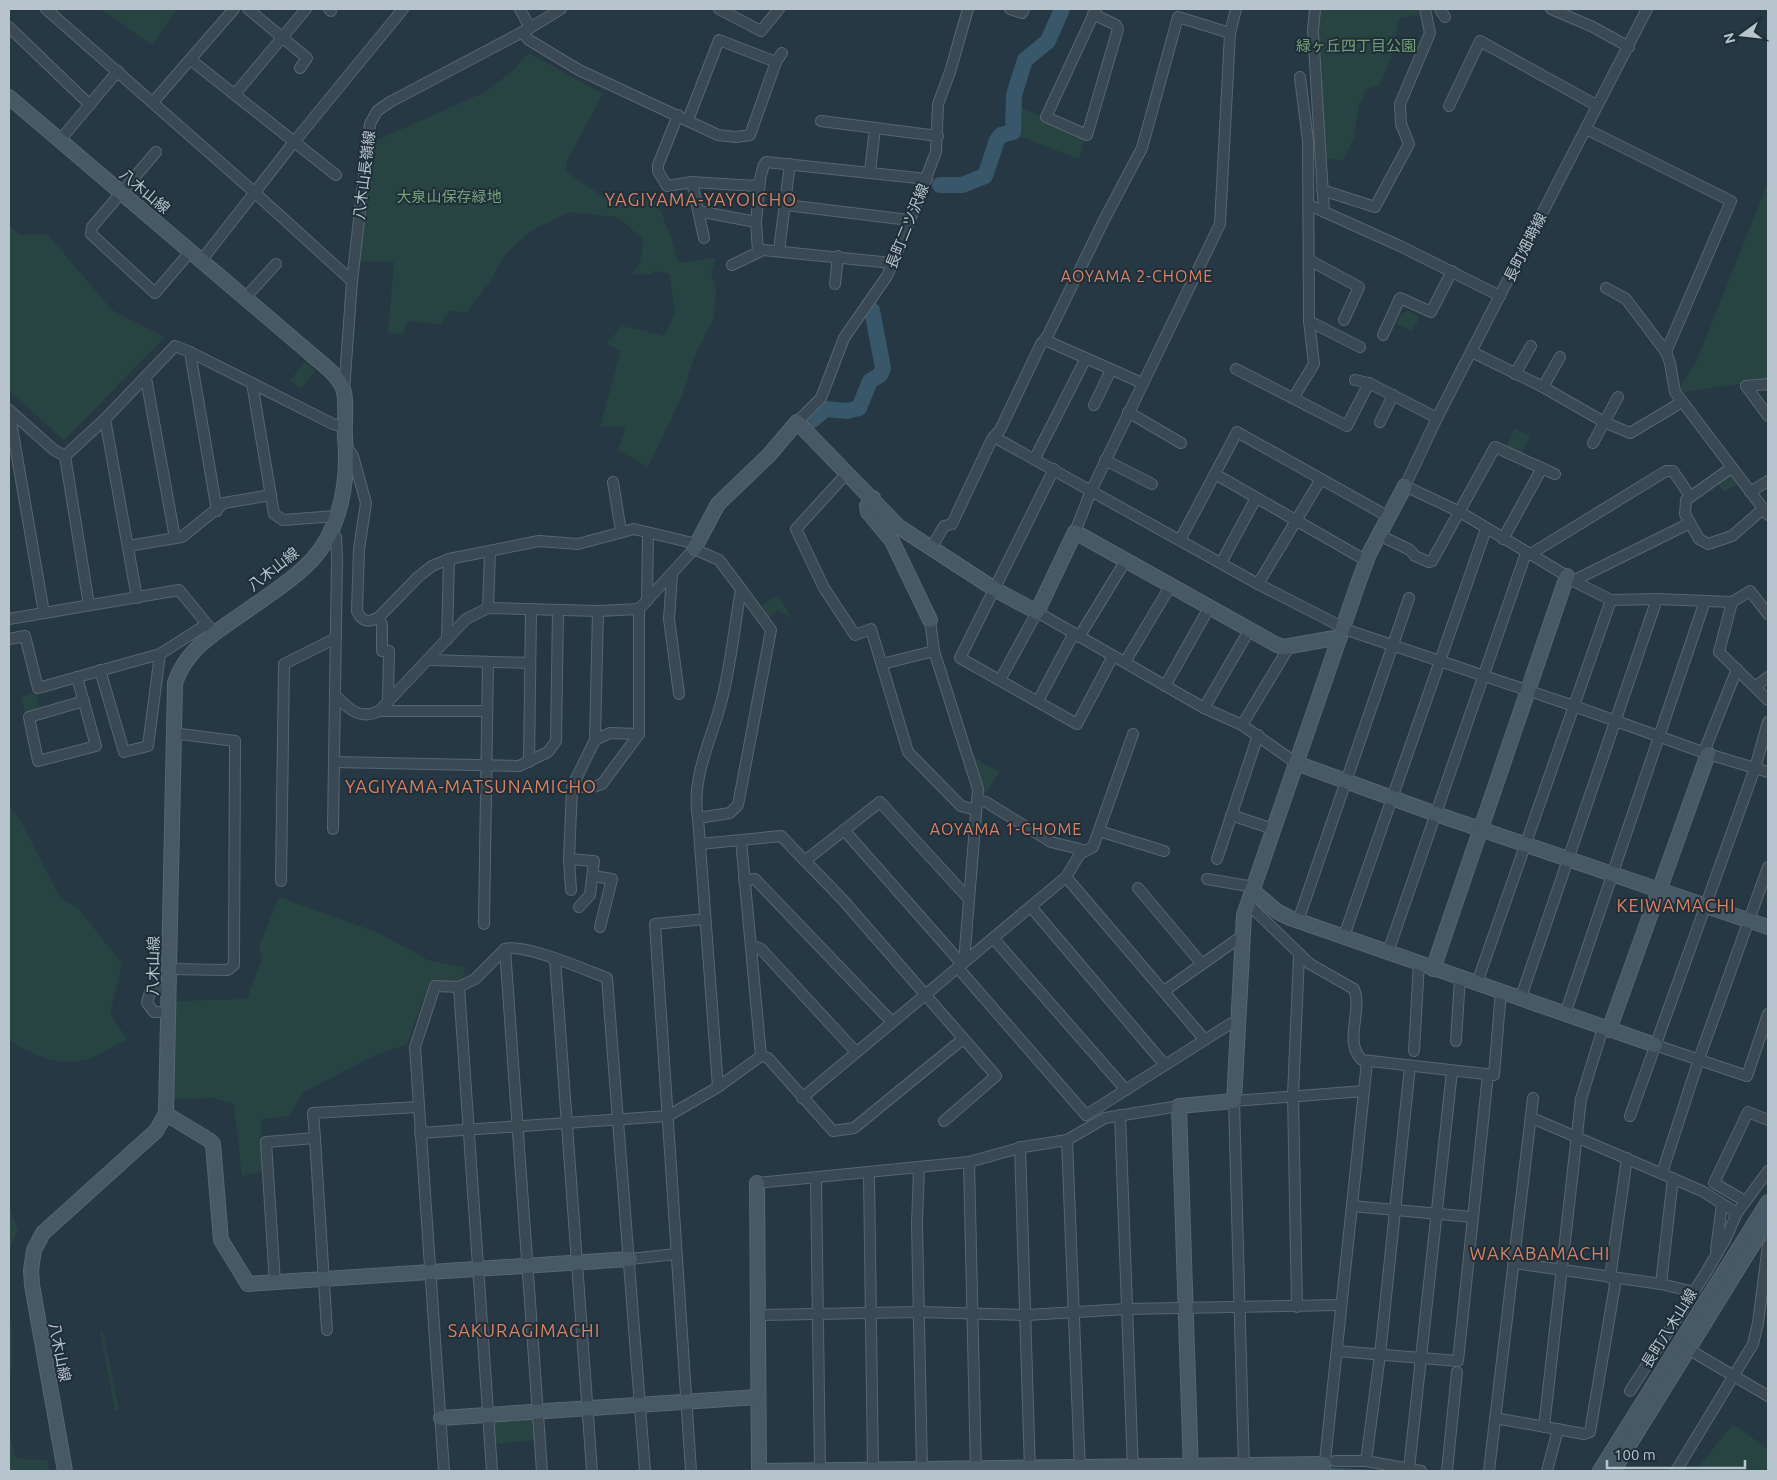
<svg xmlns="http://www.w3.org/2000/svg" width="1777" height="1480" font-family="Ubuntu,'Noto Sans JP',sans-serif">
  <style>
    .green { fill: #284442 }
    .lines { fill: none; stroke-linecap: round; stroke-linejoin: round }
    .stream { stroke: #38576b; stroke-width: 2.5 }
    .river { stroke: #38576b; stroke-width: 16 }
    .street-casing { stroke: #586670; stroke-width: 12 }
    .secondary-casing { stroke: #586670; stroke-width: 16 }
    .street { stroke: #3a4953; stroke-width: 10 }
    .secondary { stroke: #485966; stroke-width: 14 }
    .labels { text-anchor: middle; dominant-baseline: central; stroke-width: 4; stroke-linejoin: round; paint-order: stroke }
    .park-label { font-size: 15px; fill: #74a377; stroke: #1f2e38 }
    .street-label { font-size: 15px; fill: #b7c3cd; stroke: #1f2e38 }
    .neighbourhood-label { font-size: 16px; letter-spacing: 1px; fill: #da8264; stroke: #1f2e38 }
    .quarter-label { font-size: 18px; letter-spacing: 1px; fill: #da8264; stroke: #1f2e38 }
  </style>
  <rect width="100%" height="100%" fill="#263843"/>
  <!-- green -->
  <g class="green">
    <path d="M100,9h77l-25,36z"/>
    <path d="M1321,9h96l2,6 -20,3 -8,39 -11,28 -16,5 -1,12 -4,1 -5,35 -11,22 -18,-1 -6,-145z"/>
    <path d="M529,53l74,41 -35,64 -3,13 47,32 17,-4 9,-8 20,14 13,32 7,26 38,-5 -5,14 5,17 -2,29 -20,39 -12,39 -34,71 -30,-17 8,-23h-26l21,-76 -15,-7 16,-18 42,10 11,-23 -6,-39 -15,-3 -4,3 -18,1 9,-14 2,-22 -26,-22 -47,-5 -38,18 -27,24 -15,28 -23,30 -18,-1 -9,13 -33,-3 -4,14 -15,-2 6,-71 -35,-1 16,-120 110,-49 25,-19z"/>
    <path d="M1020,106l65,33 -6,20 -62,-24z"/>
    <path d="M1768,183v197l-85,12 -3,-5 16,-25z"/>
    <path d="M9,226l12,9 26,-1 65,76 53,27 -101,103 -55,-50z"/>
    <path d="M1409,311l11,6 -8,14 -16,-7 6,-11z"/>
    <path d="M305,362l10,9 -14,18 -11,-9z"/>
    <path d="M1515,428l15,8 -9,17 -14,-7z"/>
    <path d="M1727,476h5l5,8 -13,8 -6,-8z"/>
    <path d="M779,595l13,24 -14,-9 -9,8 -7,-13z"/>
    <path d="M36,693l4,17 -15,4 -4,-17z"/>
    <path d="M973,757l26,15 -14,23z"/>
    <path d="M9,807l9,9 42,82 17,9 45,57 -12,50 17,25c-11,6 -23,13 -34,18 -27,12 -63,-1 -84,-18z"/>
    <path d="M279,897l100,36 49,27 37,8 -3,13 -5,2 -27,-2 -23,63 -34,12 -70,37 -14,23 -28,3 1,53 -20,4 -8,-72 -21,-6 -40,1 2,-98 72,-2 15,-41 -3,-12z"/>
    <path d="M9,1207l9,23 -9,18z"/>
    <path d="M9,1322l3,5v36l-3,19z"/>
    <path d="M100,1331l3,1 16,78 -4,1z"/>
    <path d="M533,1416l2,24 -40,4 -2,-25z"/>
    <path d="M1733,1424l35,25v22h-73z"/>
    <path d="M9,1432l7,27 31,1 2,11h-40z"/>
  </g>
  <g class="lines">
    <!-- stream -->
    <path class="stream" d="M1328,1469l45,2"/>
    <!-- river -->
    <g class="river">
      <path d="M940,185h22l23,-9 12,-36 4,-5 12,-3 1,-37 11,-35 23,-19 14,-32"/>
      <path d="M811,421l15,-12 21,2 12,-3 11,-27 10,-6 3,-7 -11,-58"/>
    </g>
    <!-- street casing -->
    <g class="street-casing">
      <g id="street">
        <path d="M46,9l208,183 98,89"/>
        <path d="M248,9l59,49 -7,10"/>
        <path d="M329,9l2,2"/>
        <path d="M520,9l10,19"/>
        <path d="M719,9l42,22 18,-22"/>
        <path d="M1010,9l12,4 2,-4"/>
        <path d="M1315,9l-2,21 11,182"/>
        <path d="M1440,9l5,8"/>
        <path d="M1551,9l42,18 36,20"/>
        <path d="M1647,9l-210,409 -32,68 55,26 107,64 6,5 38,19 46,-1 75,3 18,-11 18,23"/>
        <path d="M1093,14l23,11 2,4 -31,106 -41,-18 50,-108"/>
        <path d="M9,27l81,78"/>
        <path d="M522,32l7,8 50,30 139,65 18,2 14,-2 26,-73 6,-9"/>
        <path d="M1230,33l6,-24"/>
        <path d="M191,60l145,115"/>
        <path d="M235,94l71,-85"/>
        <path d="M153,102l81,-93"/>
        <path d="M1449,106l31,-65 116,64"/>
        <path d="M678,115l-20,50v6l9,15 25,-4 64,4c7,-7 4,-17 10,-24l161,17"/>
        <path d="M688,120l31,-80 57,22"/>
        <path d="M821,121l117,15"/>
        <path d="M1586,129l145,72 -65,151"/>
        <path d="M60,140l58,-69"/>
        <path d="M156,152l-64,75 -1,7 64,59 35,-41"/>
        <path d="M870,171l5,-43"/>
        <path d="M692,182l12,56"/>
        <path d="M1322,190l53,17 34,-63 -8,-20 -1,-20 30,-71 -5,-24"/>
        <path d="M786,205l123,15"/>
        <path d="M1309,205l91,41 100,50"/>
        <path d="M698,211l58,11"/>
        <path d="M779,250l11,-86"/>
        <path d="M758,252l-2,-30 4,-40"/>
        <path d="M1309,260l50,27 -15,33"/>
        <path d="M201,261l93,-119 109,-133"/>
        <path d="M732,265l31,-15 129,13"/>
        <path d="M835,284l3,-28"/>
        <path d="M1606,288l20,11 40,53 4,11 5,29 93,123"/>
        <path d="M245,298l31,-34"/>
        <path d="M1309,321l51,26"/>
        <path d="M1383,335l17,-37 31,14 21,-41"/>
        <path d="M1045,340l97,43"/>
        <path d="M190,352l27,159"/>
        <path d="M1472,352l71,35 61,35 26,11 52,-31"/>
        <path d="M1236,369l111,57 22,-43"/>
        <path d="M1515,374l16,-28"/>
        <path d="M146,378l29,160"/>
        <path d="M1355,380l14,3 68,35"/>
        <path d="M252,383l22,131 9,6 53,-4"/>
        <path d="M1746,386l22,30"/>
        <path d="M1746,386l22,-2"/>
        <path d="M1543,387l17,-30"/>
        <path d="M344,391l8,-110 18,-157 7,-13 13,-9 140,-74 31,-19"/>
        <path d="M1294,397l20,-33 -5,-43 -1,-180 -8,-64"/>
        <path d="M1094,405l17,-35"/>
        <path d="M9,410l45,40 11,6 40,-37 70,-73 15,6 143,72 11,3"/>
        <path d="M9,410l35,203"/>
        <path d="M1128,412l53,31"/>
        <path d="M105,419l32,179"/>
        <path d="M797,422l24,-24 23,-60 43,-62 12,-28 37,-96 2,-48 12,-32 18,-63"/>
        <path d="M1380,422l13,-27"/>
        <path d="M994,437l264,147 92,47 224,75 134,48 60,18"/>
        <path d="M1593,443l25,-46"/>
        <path d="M346,446l7,10 13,47 -7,46 -2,62c5,11 12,12 22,6l39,-40 14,-11 17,-7 90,-18 39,3 56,-15 63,15"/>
        <path d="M65,456l24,149"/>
        <path d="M1035,458l51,-100"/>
        <path d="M1105,460l47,24"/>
        <path d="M1054,469l-94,189 117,66 36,-68"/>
        <path d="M847,473l-51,56 28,59 31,47 16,-6 37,123 53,54 15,4"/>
        <path d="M1215,474l152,87"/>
        <path d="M613,482l8,49"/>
        <path d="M1750,492l18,-11"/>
        <path d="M1690,523l9,16 9,5 24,-8 31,-27"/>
        <path d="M330,534l6,3 1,21 -4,271"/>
        <path d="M1379,535l31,15 5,6 14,6 3,-1 63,-114 60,27"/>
        <path d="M1503,539l39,-71"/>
        <path d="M1180,540l57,-108 152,85"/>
        <path d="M128,546l54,-9 42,-34 47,-8"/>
        <path d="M932,547l12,-21 8,-2 40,-85 8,-9 41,-86 6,-7 57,-117 38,-72 36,-131 52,16 -10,191 -129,267 -16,41"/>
        <path d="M1529,555l137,-84h7l17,25"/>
        <path d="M1221,563l35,-65"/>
        <path d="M672,575l-3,44 10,75"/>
        <path d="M1573,581l117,-58 -5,-9 1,-14 45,-32"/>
        <path d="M1258,584l63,-105"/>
        <path d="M647,601l1,-68"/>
        <path d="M1732,602l-13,50 49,48"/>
        <path d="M488,608l2,-56"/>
        <path d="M379,617l3,8v26h7l-1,52"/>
        <path d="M9,619l170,-29 31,38"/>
        <path d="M930,620l4,31 44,138 -14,173"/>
        <path d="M1079,637l47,-77"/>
        <path d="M9,639l16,-3 13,52 122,-34"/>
        <path d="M447,640l2,-81"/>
        <path d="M430,660l100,3"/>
        <path d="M1125,662l46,-77"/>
        <path d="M882,664l52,-13"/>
        <path d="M100,670l24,82 24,-6 12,-92 47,-30"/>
        <path d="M77,677l19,69 -58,15 -9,-44 55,-16"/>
        <path d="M1000,680l37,-68 167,96 38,17 54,38"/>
        <path d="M1165,686l45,-80"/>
        <path d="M1755,687l13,-10"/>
        <path d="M336,696c13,14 25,24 43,15l87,-92 22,-11 110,3 41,-2 55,-60 25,11 22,29c-6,35 -10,72 -18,106 -9,40 -33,82 -25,123l20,269 -50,29 -248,17"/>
        <path d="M1038,701l36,-68"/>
        <path d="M1204,708l46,-79"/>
        <path d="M379,711h108"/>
        <path d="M1242,725l47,-78"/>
        <path d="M595,740l15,-7 29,1"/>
        <path d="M1704,752l33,-83"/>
        <path d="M334,762l185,4 29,-14 8,-11 2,-131"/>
        <path d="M529,762l2,-152"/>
        <path d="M572,787h21l9,-3 37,-50v-125"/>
        <path d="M977,800l9,2 65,40 33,8"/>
        <path d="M1231,815l42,14"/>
        <path d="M698,818l32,-5 8,-8 33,-175 -30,-41"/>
        <path d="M844,830l118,134"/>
        <path d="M1099,831l65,20"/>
        <path d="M741,840l20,216"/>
        <path d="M700,844l81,-8 62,64 153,176 -52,45"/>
        <path d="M569,859l2,31"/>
        <path d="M1217,859l41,-124"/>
        <path d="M806,860l74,-58 89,97"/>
        <path d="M593,876l19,3 -12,48"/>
        <path d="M1066,877l139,163"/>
        <path d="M1207,879l47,8"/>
        <path d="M744,880l11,-1 137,143"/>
        <path d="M281,881l3,-217 52,-26"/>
        <path d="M1138,888l64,76"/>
        <path d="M1247,903l63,61 44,25c9,23 -11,52 8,71l132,15 7,-84"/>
        <path d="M579,907l11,-12 4,-34 -25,-2 3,-72 23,-47 3,-129"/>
        <path d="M1031,907l134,158"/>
        <path d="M1298,921l111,-323"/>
        <path d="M484,924l4,-262"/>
        <path d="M1344,936l142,-407"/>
        <path d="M993,938l133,152"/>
        <path d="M751,945l10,4 95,103"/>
        <path d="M1388,952l138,-399"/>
        <path d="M555,959l37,512"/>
        <path d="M958,968l128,147 144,-91 8,-1"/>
        <path d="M169,969l59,1 6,-5 1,-224 -62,-8"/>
        <path d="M1477,983l134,-383"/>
        <path d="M459,987l33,484"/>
        <path d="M1164,991l78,-55"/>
        <path d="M1521,997l136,-398"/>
        <path d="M168,1012h-14l-7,-9 3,-11 5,-2 14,1"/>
        <path d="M1565,1014l140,-413"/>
        <path d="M1456,1041l4,-64"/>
        <path d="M1655,1045l92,31 21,-62"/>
        <path d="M1414,1051l5,-88"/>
        <path d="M718,1087l43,-31 7,2 65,73 21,-3 109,-89"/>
        <path d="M1364,1091l3,-30"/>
        <path d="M802,1098l264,-221 14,-23 13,-7 40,-113"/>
        <path d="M1120,1115l13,356"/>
        <path d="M1630,1116l125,-348 13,-46"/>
        <path d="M1532,1118l170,73 35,22"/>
        <path d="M315,1138l12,192"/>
        <path d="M1067,1140l13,331"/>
        <path d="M1020,1147l10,324"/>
        <path d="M969,1162l7,309"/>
        <path d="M919,1169l-2,54 5,248"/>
        <path d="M869,1173l4,298"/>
        <path d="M1662,1173l37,-114 69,-192"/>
        <path d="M816,1178l4,293"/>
        <path d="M757,1183l212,-21 54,-15 44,-7 38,-22 74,-12"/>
        <path d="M1745,1201l-31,-18 34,-71 20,8"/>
        <path d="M1352,1206l120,11"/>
        <path d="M1716,1250l6,-46"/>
        <path d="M630,1259l46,-5"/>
        <path d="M1514,1263l147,21 33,8"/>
        <path d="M1610,1278l17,-120"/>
        <path d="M275,1283l-9,-141 49,-4 -2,-25 105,-6"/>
        <path d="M1661,1284l12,-106"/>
        <path d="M1297,1307l-4,-212 6,-139"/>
        <path d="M758,1315l161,-3 108,3 100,-6 214,-4"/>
        <path d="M1688,1349l80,47"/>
        <path d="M1337,1351l121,10 30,-287"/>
        <path d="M1630,1391l74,-115 21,-36 12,-27 31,-42"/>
        <path d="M1495,1418l89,16 6,-2 26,-153"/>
        <path d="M1544,1427l37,-328 22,-71"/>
        <path d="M1335,1461h31l55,10"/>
        <path d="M1366,1461l14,-106 30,-289"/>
        <path d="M1409,1469l43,-398"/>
        <path d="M1244,1470l-10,-369 130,-10 -40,380"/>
        <path d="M444,1471l-29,-424 20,-61 24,1 16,-8 30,-30"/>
        <path d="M542,1471l-37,-522c19,-6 81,21 102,29l38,493"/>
        <path d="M691,1471l-36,-547 50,-5"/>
        <path d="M1447,1471l10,-99"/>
        <path d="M1489,1471l44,-373"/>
        <path d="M1547,1471l11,-42"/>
        <path d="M1676,1471l77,-127 5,-21 10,-78"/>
      </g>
    </g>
    <!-- secondary casing -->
    <g class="secondary-casing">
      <g id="secondary">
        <path d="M9,97l303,258c11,10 29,22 32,37 3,14 0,31 1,45 4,43 -4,92 -34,124 -21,22 -60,46 -85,64 -23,16 -42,31 -51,58l-9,431 -10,17 -113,102 -9,17 -3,20 1,15 33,186"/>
        <path d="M873,498l-6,8 1,6 24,29 38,79"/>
        <path d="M694,549l24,-45 51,-49 28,-33 102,105 97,63 41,22 38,-80 202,113 7,2 56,-10"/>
        <path d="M1296,763l140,51 332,113"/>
        <path d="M1252,890l26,22 12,6 365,127"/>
        <path d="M1433,969l134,-393"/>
        <path d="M1609,1030l99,-276"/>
        <path d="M166,1114l43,26 4,4 8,96 27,44 382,-25"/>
        <path d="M757,1183l2,288"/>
        <path d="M441,1418l317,-21"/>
        <path d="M759,1471l565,-7"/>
        <path d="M1191,1471l-12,-365 55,-5 10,-186 115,-334 10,-27 36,-68"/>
        <path d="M1600,1471l168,-269"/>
        <path d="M1613,1471l155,-251"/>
      </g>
    </g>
    <!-- street -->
    <use href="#street" class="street"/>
    <!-- secondary -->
    <use href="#secondary" class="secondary"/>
  </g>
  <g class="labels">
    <!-- park labels -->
    <g class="park-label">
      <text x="1356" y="45">緑ヶ丘四丁目公園</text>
      <text x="449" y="196">大泉山保存緑地</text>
    </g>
    <!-- street labels -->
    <g class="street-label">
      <text transform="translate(364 175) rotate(-83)">八木山長嶺線</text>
      <text transform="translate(145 191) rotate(40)">八木山線</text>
      <text transform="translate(907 226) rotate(-68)">長町二ツ沢線</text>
      <text transform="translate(1525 247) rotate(-63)">長町畑塒線</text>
      <text transform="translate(273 569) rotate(-38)">八木山線</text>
      <text transform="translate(153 966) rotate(-89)">八木山線</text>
      <text transform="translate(1669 1328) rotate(-58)">長町八木山線</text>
      <text transform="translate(60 1352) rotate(79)">八木山線</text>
    </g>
    <!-- neighbourhood labels -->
    <g class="neighbourhood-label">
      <text x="1137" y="276">AOYAMA 2-CHOME</text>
      <text x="1006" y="829">AOYAMA 1-CHOME</text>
    </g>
    <!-- quarter labels -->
    <g class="quarter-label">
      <text x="701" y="199">YAGIYAMA-YAYOICHO</text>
      <text x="471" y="786">YAGIYAMA-MATSUNAMICHO</text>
      <text x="1676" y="905">KEIWAMACHI</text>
      <text x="1540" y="1253">WAKABAMACHI</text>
      <text x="524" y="1330">SAKURAGIMACHI</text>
    </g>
  </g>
  <!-- border -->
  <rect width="1777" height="1480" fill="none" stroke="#b7c3cd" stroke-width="20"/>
  <!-- north arrow -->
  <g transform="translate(1742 35) rotate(255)" stroke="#1f2e38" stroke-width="4" paint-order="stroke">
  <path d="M0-4L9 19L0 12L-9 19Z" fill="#b7c3cd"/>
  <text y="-8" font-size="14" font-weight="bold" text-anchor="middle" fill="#b7c3cd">N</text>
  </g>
  <!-- scale -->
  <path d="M1607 1460v8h138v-8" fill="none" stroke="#b7c3cd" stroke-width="2.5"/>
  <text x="1614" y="1460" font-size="15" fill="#b7c3cd" stroke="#1f2e38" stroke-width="4" paint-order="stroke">100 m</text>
</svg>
